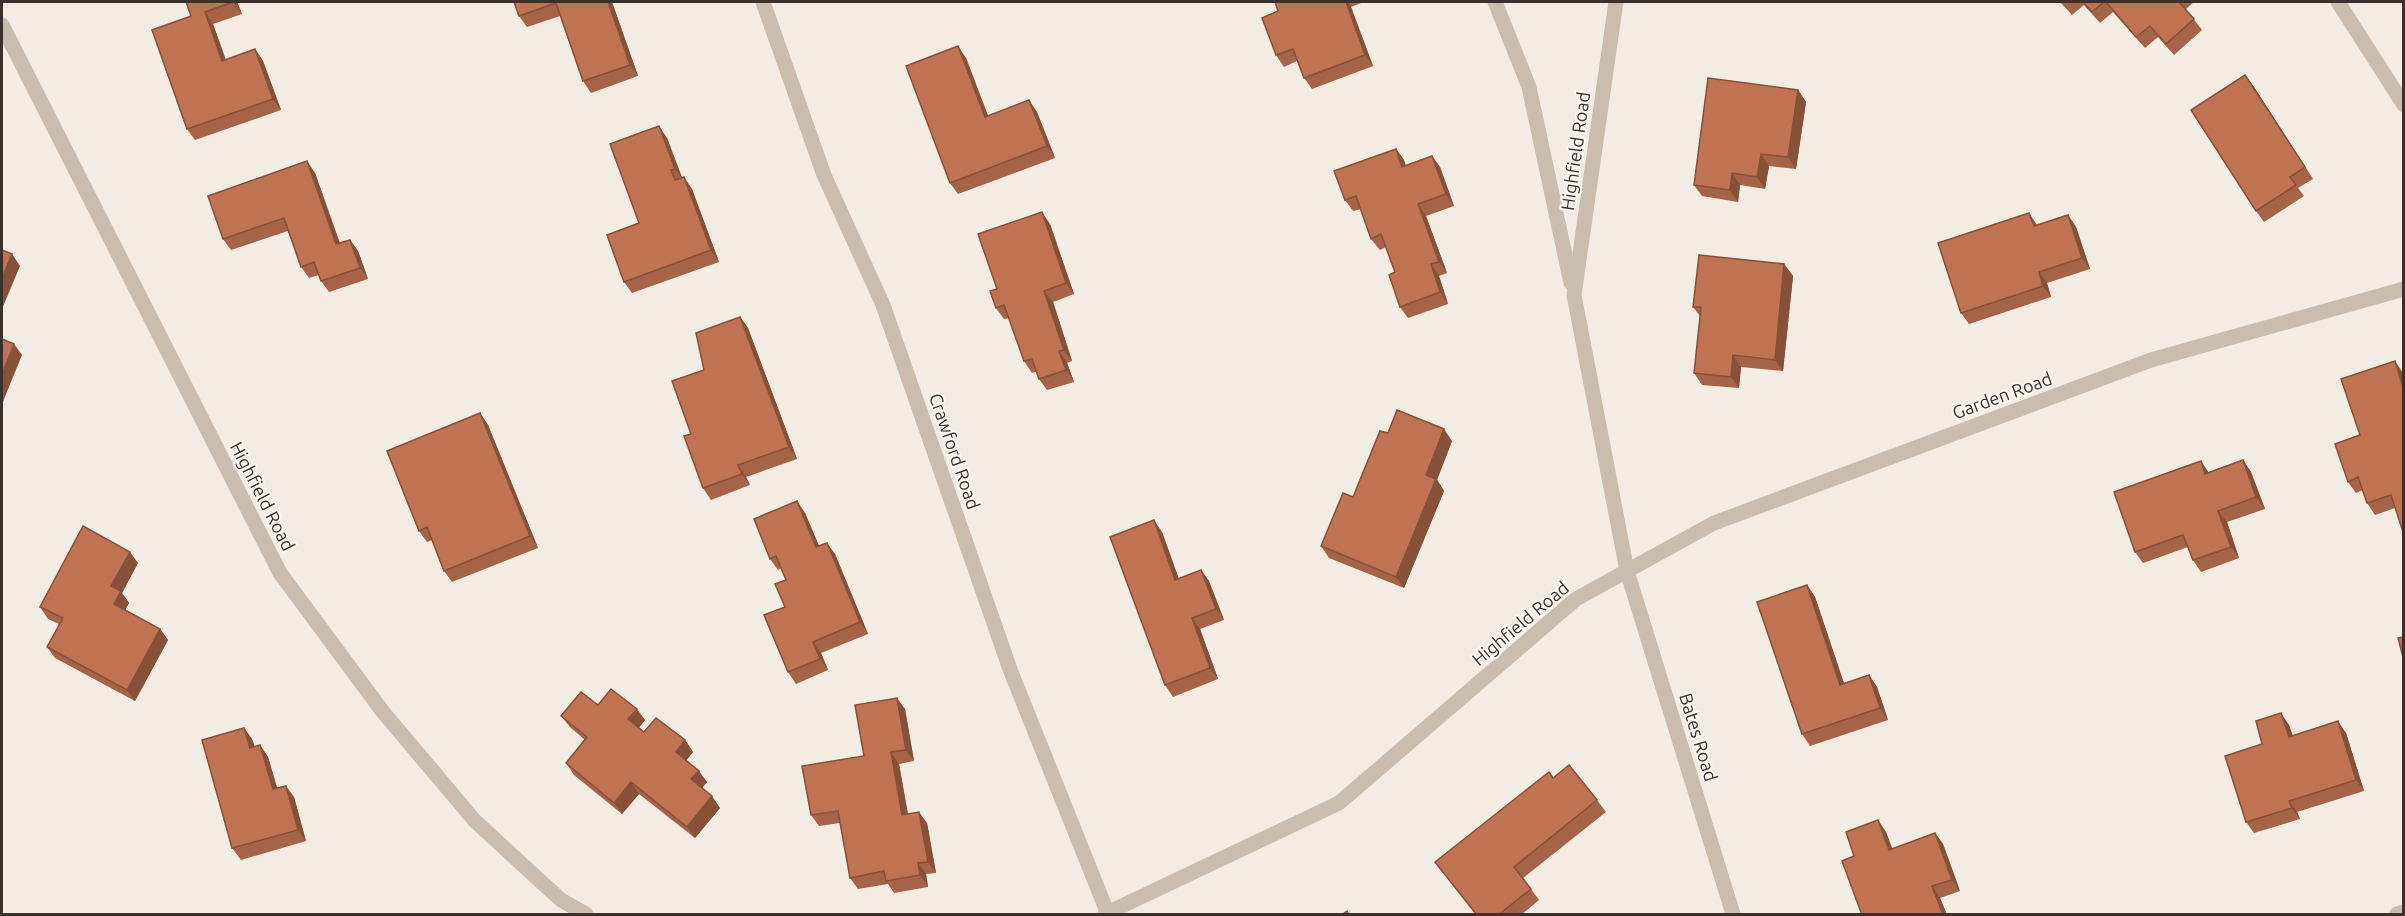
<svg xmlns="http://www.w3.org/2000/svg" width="2405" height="916" font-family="Ubuntu,sans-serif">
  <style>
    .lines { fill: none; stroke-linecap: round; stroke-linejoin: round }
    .minor { stroke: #cbbdae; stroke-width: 15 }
    .wall { fill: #a56347 }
    .shaded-wall { fill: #865039 }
    .building { fill: #c07352; stroke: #865039; stroke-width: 1.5 }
    .labels { text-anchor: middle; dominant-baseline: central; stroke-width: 4.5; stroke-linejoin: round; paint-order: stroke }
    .street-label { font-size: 18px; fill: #3a312c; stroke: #faf5ee }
  </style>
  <rect width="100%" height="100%" fill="#f3ece2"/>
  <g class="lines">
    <!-- minor -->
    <g class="minor">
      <path d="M763,2l61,173 59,130 128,367 97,242"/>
      <path d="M1495,2l34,85 42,196"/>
      <path d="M1616,2l-42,293 53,276 106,343"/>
      <path d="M2338,2l66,103"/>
      <path d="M2,25l278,548 103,139 92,109 86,79 25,14"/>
      <path d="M1105,914l234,-111 237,-204 138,-76 437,-163 253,-71"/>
      <path d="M2397,914l7,-2"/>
    </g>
  </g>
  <!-- wall -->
  <g class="wall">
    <path d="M186,2h51l5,12 -29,10 13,36 29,-11 8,12 18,49 -86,30 -8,-11 4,-113z"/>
    <path d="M514,2h98l26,74 -47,17 -8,-12 -23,-65 -33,11 -8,-11z"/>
    <path d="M1275,2h85l1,1 -10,4 22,59 -61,23 -8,-11 -7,-17 -13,6 -8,-12 2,-44z"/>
    <path d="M2060,2h134l-8,7 16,21 -28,25 -16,-18 -13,11 -32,-36 -13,11 -16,-18 -12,10z"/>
    <path d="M966,58l22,58 49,-4 18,46 -97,36 -8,-11z"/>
    <path d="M2254,87l59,92 -15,9 6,8 -40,26 -8,-11z"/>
    <path d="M1798,90l8,12 -10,67 -27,-3 -4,23 -25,-4 -2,17 -36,-6 -8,-11z"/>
    <path d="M667,138l15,40 10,11 27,73 -87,31 -8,-11 15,-59z"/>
    <path d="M1396,149l8,11 1,5 27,-9 8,11 14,39 -28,10 21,57 -8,3 9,28 -40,14 -8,-11 -5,-35 -9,-25 -6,3 -9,-11 -10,-30 -8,2 -8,-11z"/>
    <path d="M315,173l25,70 10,-3 8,11 10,28 -39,13 -8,-11 -2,-6 -10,3 -8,-11 -13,-36 -57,19 -8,-11z"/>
    <path d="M2068,215l8,12 14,42 -43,14 4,14 -82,27 -8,-11 77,-88z"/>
    <path d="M1050,224l24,70 -21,8 19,59 -5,2 7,19 -27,8 -8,-11 -2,-8 -5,2 -8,-12 -15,-43 -5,1 -8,-11 1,-19z"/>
    <path d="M1784,264l9,12 -10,95 -42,-4 -2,21 -37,-3 -8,-12 6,-57 -7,-9z"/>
    <path d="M740,317l8,11 49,131 -51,18 4,8 -39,15 -8,-12 -12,-54 13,-64z"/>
    <path d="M2403,373l-8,135 -20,7 -8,-12 -4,-13 -7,3 -8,-11 12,-47z"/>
    <path d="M480,413l8,12 50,123 -86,34 -8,-11 -12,-31 -5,2 -8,-11z"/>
    <path d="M1388,433l64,8 -15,39 7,11 -40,97 -75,-30 -8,-12 32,-49z"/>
    <path d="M2243,460l8,12 14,37 -38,13 12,36 -38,14 -8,-12 -5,-13 -45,16 -8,-11 74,-80z"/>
    <path d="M805,513l14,33 16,8 33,80 -47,19 7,17 -32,14 -8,-12 -3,-65 1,-27 -5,-12 -3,2 -8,-11z"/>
    <path d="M1162,532l17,47 22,-9 8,11 15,39 -24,9 18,50 -45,18 -8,-12z"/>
    <path d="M138,563l-16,30 7,10 -4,7 35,19 8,11 -33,61 -80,-43 -8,-11 12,-23 -11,-5 -8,-12z"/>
    <path d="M1807,585l8,12 29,86 25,-8 8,12 11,33 -78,26 -8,-12z"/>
    <path d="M598,705l47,15 -6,8 5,4 41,8 8,12 -7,8 21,22 -5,6 18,20 -25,30 -56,-44 -17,20 -48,-39 -8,-12 19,-23 -15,-13 -9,-11z"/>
    <path d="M905,709l9,52 -15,3 9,50 19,9 9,50 -10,1 2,13 -34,6 -6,-9 -30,5 -8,-11 -10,-55 -21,3 -8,-11z"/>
    <path d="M2289,725l4,11 53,-3 18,58 -67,21 3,7 -46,14 -8,-11 16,-78z"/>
    <path d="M244,728l8,11 3,8 5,-2 8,12 9,31 17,9 12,44 -65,19 -9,-12z"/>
    <path d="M1553,778l44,22 9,12 -83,66 16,22 -18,15h-45l-41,-53z"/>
    <path d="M1886,832l6,17 43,-16 8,11 17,47 -20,7 7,17h-85l-8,-59z"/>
  </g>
  <!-- shaded-wall -->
  <g class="shaded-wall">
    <path d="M233,2h4l5,12z"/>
    <path d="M608,2h4l26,74 -8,-11z"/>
    <path d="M1346,2h2l3,5 22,59 -8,-11z"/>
    <path d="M205,12l8,12 17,49 -8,-12z"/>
    <path d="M958,46l8,12 27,71 -8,-12z"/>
    <path d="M255,49l8,12 18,49 -8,-11z"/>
    <path d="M2245,75l9,12 59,92 -8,-12z"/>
    <path d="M1798,90l8,12 -10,67 -8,-12z"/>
    <path d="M1029,100l8,12 18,46 -8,-12z"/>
    <path d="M659,126l8,12 16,42 -8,-11z"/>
    <path d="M1396,149l8,11 6,18 -8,-11z"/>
    <path d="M1761,154l8,12 -4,23 -8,-12z"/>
    <path d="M1432,156l8,11 14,39 -8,-12z"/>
    <path d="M307,161l8,12 29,83 -8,-12z"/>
    <path d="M1732,173l8,12 -2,17 -8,-12z"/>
    <path d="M684,177l8,12 27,73 -8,-12z"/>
    <path d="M1418,204l8,12 21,57 -8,-11z"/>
    <path d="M1042,212l8,12 24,70 -8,-11z"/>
    <path d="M2029,213l8,12 -3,1z"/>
    <path d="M2068,215l8,12 14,42 -8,-11z"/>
    <path d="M350,240l8,11 10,28 -8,-11z"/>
    <path d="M12,254l8,12 -18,43v-31z"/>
    <path d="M1431,264l8,12 9,28 -8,-12z"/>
    <path d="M1784,264l9,12 -10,95 -8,-11z"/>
    <path d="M2039,272l8,11 4,14 -8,-11z"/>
    <path d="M1044,291l9,11 19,59 -8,-11z"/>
    <path d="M740,317l8,11 49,131 -8,-12z"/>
    <path d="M14,344l8,11 -20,49v-30z"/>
    <path d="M1059,351l8,12 7,19 -8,-12z"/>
    <path d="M1733,355l8,12 -2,21 -8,-11z"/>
    <path d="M2395,361l8,12v15z"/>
    <path d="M480,413l8,12 50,123 -8,-12z"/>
    <path d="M1444,429l8,12 -15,39 7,11 -40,97 -8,-11 30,-102z"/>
    <path d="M2243,460l8,12 14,37 -9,-12z"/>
    <path d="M2201,461l8,12 -4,1z"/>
    <path d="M738,465l8,12 4,8 -8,-11z"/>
    <path d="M797,501l8,12 19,45 -8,-11z"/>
    <path d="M2218,511l9,11 12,36 -8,-11z"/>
    <path d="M1154,520l8,12 21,59 -8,-11z"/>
    <path d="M827,543l8,11 33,80 -8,-12z"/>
    <path d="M130,552l8,11 -16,30 7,10 -7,12 -8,-11 -3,-18z"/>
    <path d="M1201,570l8,11 15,39 -8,-11z"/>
    <path d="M1807,585l8,12 33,99 -8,-11z"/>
    <path d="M1192,618l8,11 18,50 -8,-11z"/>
    <path d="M160,629l8,11 -33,61 -8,-11z"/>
    <path d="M813,642l8,11 7,17 -8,-11z"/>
    <path d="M1869,675l8,12 11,33 -8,-12z"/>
    <path d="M897,698l8,11 9,52 -8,-11z"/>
    <path d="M637,709l8,11 -9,10 -8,-11z"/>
    <path d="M2281,713l8,12 8,24 -8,-12z"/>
    <path d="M2338,721l8,12 18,58 -8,-11z"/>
    <path d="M244,728l8,11 6,21 -8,-12z"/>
    <path d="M685,740l8,12 -9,11 -8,-11z"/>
    <path d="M260,745l8,12 13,44 -8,-12z"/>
    <path d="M891,752l8,12 11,63 -8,-12z"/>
    <path d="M699,771l8,11 -8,9 -8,-12z"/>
    <path d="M631,782l8,12 -17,20 -8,-11z"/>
    <path d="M286,786l8,11 12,44 -8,-11z"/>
    <path d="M712,796l8,12 -25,30 -8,-11z"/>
    <path d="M2289,801l8,11 3,7 -8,-11z"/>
    <path d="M919,812l8,11 9,50 -8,-11z"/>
    <path d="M1878,820l8,12 11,29 -8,-11z"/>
    <path d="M1935,833l8,11 17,47 -8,-11z"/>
    <path d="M918,863l8,11 2,13 -8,-12z"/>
    <path d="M1932,886l8,12 7,17h-4z"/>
  </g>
  <!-- building -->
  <g class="building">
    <path d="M186,2h47l-28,10 17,49 33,-12 18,50 -86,30 -35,-99 39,-14z"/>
    <path d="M514,2h94l22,63 -47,16 -27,-78 -37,13z"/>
    <path d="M1275,2h71l19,53 -61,23 -11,-29 -17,6 -14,-37 16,-7z"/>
    <path d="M2083,2h21l-12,10z"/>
    <path d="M2106,2h73l15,17 -28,25 -16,-18 -14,11z"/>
    <path d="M958,46l27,71 44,-17 18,46 -97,37 -44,-117z"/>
    <path d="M2245,75l60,92 -15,10 6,8 -40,26 -65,-101z"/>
    <path d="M1708,78l90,12 -10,67 -27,-3 -4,23 -25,-4 -2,17 -36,-5z"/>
    <path d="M659,126l16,43 -4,1 4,10 9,-3 27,73 -87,32 -17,-47 32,-12 -29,-79z"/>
    <path d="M1396,149l6,18 30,-11 14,38 -28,10 21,58 -8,2 9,28 -40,15 -11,-32 6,-3 -14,-38 -10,5 -15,-43 -11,4 -11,-29z"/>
    <path d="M307,161l29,83 14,-4 10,28 -39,13 -7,-19 -13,5 -17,-49 -61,21 -15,-43z"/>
    <path d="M1042,212l24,71 -22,8 20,59 -5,1 7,19 -27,9 -7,-20 -8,2 -20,-56 -8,3 -6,-17 7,-2 -19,-55z"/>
    <path d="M2029,213l5,13 34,-11 14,43 -43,14 4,14 -82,27 -23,-70z"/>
    <path d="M2,250l10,4 -10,24z"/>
    <path d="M1699,255l85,9 -9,96 -42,-5 -2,22 -37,-4 7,-66h-8z"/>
    <path d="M740,317l49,130 -51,18 4,9 -39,14 -19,-52 7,-2 -19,-53 32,-11 -8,-37z"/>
    <path d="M2,339l12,5 -12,30z"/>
    <path d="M2395,361l8,27v144l-12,-37 -24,8 -9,-26 -10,5 -13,-38 25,-9 -19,-56z"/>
    <path d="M1397,410l47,19 -18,46 10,4 -40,98 -75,-31 22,-53 10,4 27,-66 8,2z"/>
    <path d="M480,413l50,123 -86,35 -17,-44 -8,4 -32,-80z"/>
    <path d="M2243,460l13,37 -38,14 13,36 -38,13 -10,-25 -48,17 -21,-60 87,-31 4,13z"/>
    <path d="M797,501l19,46 11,-4 33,79 -47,20 7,17 -32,13 -24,-57 21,-8 -10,-23 11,-4 -10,-24 -6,3 -16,-40z"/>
    <path d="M1154,520l21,60 26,-10 15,39 -24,9 18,50 -45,17 -55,-148z"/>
    <path d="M83,526l47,26 -19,34 10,5 -7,13 46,25 -33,61 -80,-43 16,-29 -23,-11z"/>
    <path d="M1807,585l33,100 29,-10 11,33 -78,26 -45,-132z"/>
    <path d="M2403,637v20l-5,-19z"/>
    <path d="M611,689l26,20 -9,10 16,13 12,-14 29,22 -9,12 23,19 -8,8 21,17 -25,31 -56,-45 -17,21 -48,-40 21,-26 -26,-21 20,-24 17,13z"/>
    <path d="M897,698l9,52 -15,2 11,63 17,-3 9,50 -10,1 2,12 -34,6 -2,-10 -34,7 -12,-67 -27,4 -9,-49 62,-10 -9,-51z"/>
    <path d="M2281,713l8,24 49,-16 18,59 -67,21 3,7 -46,14 -21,-66 37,-12 -6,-23z"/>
    <path d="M244,728l6,20 10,-3 13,44 13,-3 12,44 -66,18 -30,-108z"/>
    <path d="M1569,765l28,35 -83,67 17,22 -33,26h-21l-42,-53 114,-90 4,6z"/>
    <path d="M1878,820l11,30 46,-17 17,47 -20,6 11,29h-81l-20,-54 12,-5 -8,-24z"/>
    <path d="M1347,911l2,4h-8z"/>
  </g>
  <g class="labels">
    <!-- street labels -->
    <g class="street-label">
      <text transform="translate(1575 151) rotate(-82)">Highfield Road</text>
      <text transform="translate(2002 395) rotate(-20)">Garden Road</text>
      <text transform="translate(955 451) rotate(71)">Crawford Road</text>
      <text transform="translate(263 496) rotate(63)">Highfield Road</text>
      <text transform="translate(1520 623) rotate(-40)">Highfield Road</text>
      <text transform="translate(1699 737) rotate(73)">Bates Road</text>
    </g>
  </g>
  <!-- border -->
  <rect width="2405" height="916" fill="none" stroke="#3a312c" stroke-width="6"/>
</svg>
